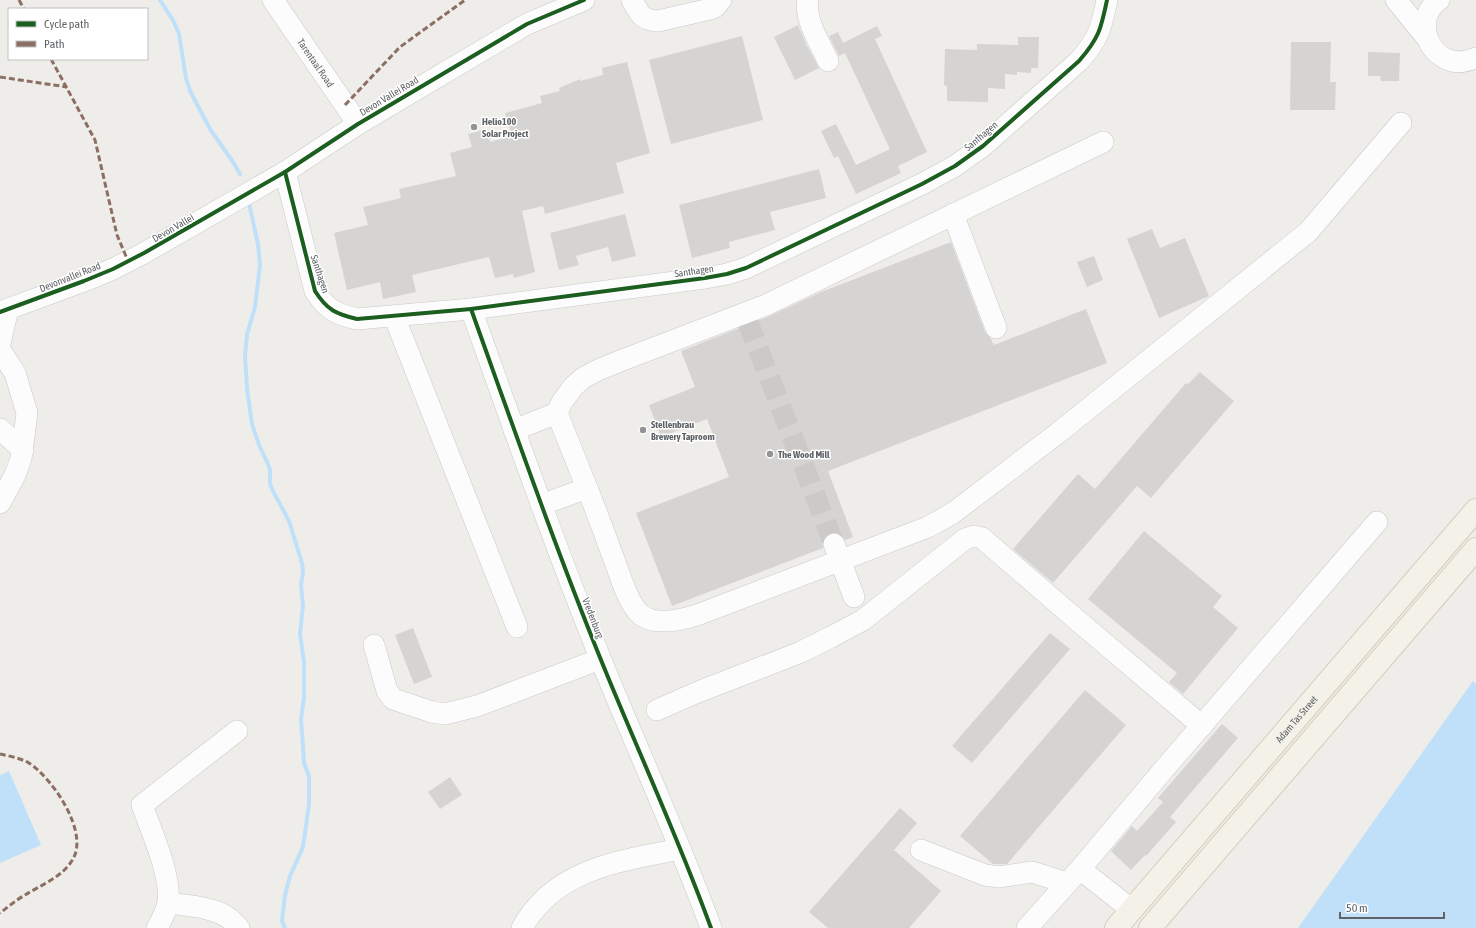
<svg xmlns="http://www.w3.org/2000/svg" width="1476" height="928" font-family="'Asap Condensed',sans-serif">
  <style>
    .water { fill: #bfe0f8 }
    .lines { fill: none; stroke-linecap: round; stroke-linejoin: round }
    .stream { stroke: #bfe0f8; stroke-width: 4 }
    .building { fill: #d5d4d3 }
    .minor-tunnel { stroke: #cbcac9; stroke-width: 21; stroke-dasharray: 21 10; stroke-linecap: butt }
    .minor-casing { stroke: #c9c9c9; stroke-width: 22 }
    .major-casing { stroke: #d6cdb8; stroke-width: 24 }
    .minor { stroke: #fdfcfc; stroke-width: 21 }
    .major { stroke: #f4f1e9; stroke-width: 22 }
    .quiet { stroke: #8d6e63; stroke-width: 3; stroke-dasharray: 6 3; stroke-linecap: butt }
    .cycleway-casing { stroke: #fff; stroke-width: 6 }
    .cycleway { stroke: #1b5e20; stroke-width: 4 }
    .poi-dot { fill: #919395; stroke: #fff; stroke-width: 1.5 }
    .labels { text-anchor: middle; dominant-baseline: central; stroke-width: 3; stroke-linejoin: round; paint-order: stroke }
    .street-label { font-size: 10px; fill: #5f6367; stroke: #fff }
    .poi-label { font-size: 10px; font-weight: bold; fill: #5f6367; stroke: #fff; text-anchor: start }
  </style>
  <rect width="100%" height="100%" fill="#efedea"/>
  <!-- water -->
  <g class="water">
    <path d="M1473,681l3,3v244h-178z"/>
    <path d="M9,771l32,74 -41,18v-88z"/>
  </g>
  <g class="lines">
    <!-- stream -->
    <g class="stream">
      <path d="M160,0l14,22 5,12 7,44 4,13 20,38 23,33 7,12"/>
      <path d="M249,203l9,41 2,21 -5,42 -8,27 -2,21 2,34 5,35 7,21 9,19 2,6v14l3,7 16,30 13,42 1,8 -2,14 2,21 -3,28 4,28v35l-3,22 3,44 5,13v28l-6,43 -13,29 -5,19 -3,26 3,7"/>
    </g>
  </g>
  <!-- building -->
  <g class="building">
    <path d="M798,25l8,19 13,24 -24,12 -21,-43z"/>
    <path d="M877,26l5,10 -7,3 52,113 -29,14 3,7 -45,21 -18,-38 -4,2 -13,-27 15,-7 20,41 34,-16 -45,-96 -6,3 -10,-20 9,-4 5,11z"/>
    <path d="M742,36l21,84 -92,24 -22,-84z"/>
    <path d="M1018,37h21l-1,31h-7v5l-14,-1v3l-12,-1v15l-17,-1v14l-41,-1v-15l-3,-1 1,-36 32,1v-6l41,1z"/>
    <path d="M1291,42h40l-1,40h6l-1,28h-45z"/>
    <path d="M1368,52l32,1 -1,28h-18l-1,-5h-12z"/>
    <path d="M627,62l23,91 -34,10 8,30 -79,21 -2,-8 -21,5 13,61 -21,6 -1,-4 -18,4 -6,-21 -77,18 4,17 -33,7 -3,-17 -33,8 -13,-57 34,-8 -5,-18 38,-9 -2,-9 57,-13 -6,-23 22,-6 -4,-13 18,-5 4,13 22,-6 -7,-23 37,-10 -2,-7 20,-5 -1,-3 21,-9v2l23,-6 -1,-7z"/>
    <path d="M819,169l7,29 -56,14 5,18 -46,12 1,6 -38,10 -13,-53z"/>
    <path d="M625,214l11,42 -24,6 -4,-15 -32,9 3,9 -20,5 -9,-37z"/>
    <path d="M1152,229l8,19 25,-10 24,58 -50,22 -32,-79z"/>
    <path d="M951,242l34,90 6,7 3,6 92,-36 21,54 -279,108 25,66 -8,3 -4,-5 -5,-3 -6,1 -5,4 -3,5 1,6 -151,58 -36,-93 93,-36 -22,-58 -46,18 -12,-32 46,-18 -14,-36 89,-35 51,-24z"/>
    <path d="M1094,256l9,24 -16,7 -10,-25z"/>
    <path d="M1200,372l34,29 -83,97 -14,-12 -84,97 -40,-34 65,-75 17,15 91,-106 2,1z"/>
    <path d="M1144,531l78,65 -9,11 25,21 -55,66 -14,-12 8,-9 -89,-74z"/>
    <path d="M413,628l19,49 -18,7 -19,-49z"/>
    <path d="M1050,633l20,16 -98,114 -20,-17z"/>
    <path d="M1085,690l41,35 -119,139h-14l-33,-28z"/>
    <path d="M1222,724l16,14 -68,79 6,5 -30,34 -1,-1 -14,15 -20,-19 21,-25 5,5 26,-29 -5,-4z"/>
    <path d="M450,777l12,18 -22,14 -12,-17z"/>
    <path d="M900,808l17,15 -23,27 47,41 -32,37h-81l-19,-16z"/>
  </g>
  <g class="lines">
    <!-- minor-tunnel -->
    <path class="minor-tunnel" d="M747,320l87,224"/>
    <!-- minor casing -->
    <g class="minor-casing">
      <g id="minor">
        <path id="s1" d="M273,0l85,124"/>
        <path d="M632,0c7,13 9,20 26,21l52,-12 5,-2 6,-7"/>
        <path d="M808,0c-4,19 12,43 20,61"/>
        <path d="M1396,0l30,37"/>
        <path d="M1439,0c-24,17 -14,54 13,61 8,2 16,0 24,-3"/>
        <path d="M285,172l30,119c12,19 21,23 42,28l114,-10 234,-31 22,-4 19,-6 176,-84 33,-18 28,-20 96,-85c20,-23 22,-32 28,-61"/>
        <path d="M953,214l43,114"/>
        <path d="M471,309c42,117 83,235 130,351 36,89 77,177 110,268"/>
        <path d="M0,312l84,-31 29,-12 31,-16 141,-81 73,-48 169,-100 57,-24"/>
        <path d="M394,316l123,311"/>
        <path d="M0,343l8,-34"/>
        <path d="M0,350l15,23 12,40 -6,46 -6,16 -15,28"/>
        <path d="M0,429l23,21"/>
        <path d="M514,430l43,-17"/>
        <path d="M587,488l-30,-75 5,-11 11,-15 10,-9 15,-8 22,-9 146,-56 337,-163"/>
        <path d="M541,505l46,-17c9,22 17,44 25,66 7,17 15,49 29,61 15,11 40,5 56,0l231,-88 25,-14 105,-80 250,-201 93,-109"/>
        <path d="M834,544l20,53"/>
        <path d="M374,645l13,46 6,8 39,13 13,2 32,-8 123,-47"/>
        <path d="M657,710l41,-18 103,-40 30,-15 32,-17 102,-81 9,-3 8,2 95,82 125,106"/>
        <path d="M921,850l64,25 14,2 33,-5 35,11"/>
        <path d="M1080,869l52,41"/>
        <path d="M168,903c19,3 45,3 62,16 3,2 6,6 9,9"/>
        <path d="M157,928c4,-7 9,-17 11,-25 4,-26 -17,-73 -26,-98l95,-74"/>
        <path d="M522,928c33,-60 99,-67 158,-79"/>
        <path d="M1027,928l53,-59 85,-101 212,-246"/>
      </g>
    </g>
    <!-- major casing -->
    <g class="major-casing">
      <g id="major">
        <path id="s2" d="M1116,928l360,-418"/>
        <path d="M1150,928l326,-379"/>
      </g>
    </g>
    <!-- minor -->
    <use href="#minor" class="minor"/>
    <!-- major -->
    <use href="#major" class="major"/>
    <!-- quiet -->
    <g class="quiet">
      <path d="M19,0l5,9"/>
      <path d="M51,59l44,81 22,95 11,26"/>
      <path d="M0,77l67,10"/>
      <path d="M345,105l55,-58 65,-47"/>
      <path d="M0,754c9,2 20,4 29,9 23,15 60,68 44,96 -10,18 -32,26 -48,36 -9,5 -17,12 -25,18"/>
    </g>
    <!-- cycleway casing -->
    <g class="cycleway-casing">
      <g id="cycleway">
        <path d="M285,172l30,119c12,19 21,23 42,28l114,-10 234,-31 22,-4 19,-6 176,-84 33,-18 28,-20 96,-85c20,-23 22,-32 28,-61"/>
        <path d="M471,309c42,117 83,235 130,351 36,89 77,177 110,268"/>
        <path d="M0,312l84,-31 29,-12 31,-16 141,-81 73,-48 169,-100 57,-24"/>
      </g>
    </g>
    <!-- cycleway -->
    <use href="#cycleway" class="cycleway"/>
  </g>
  <!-- markers -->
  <g class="poi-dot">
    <circle cx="474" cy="127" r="4"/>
    <circle cx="643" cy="430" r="4"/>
    <circle cx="770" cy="454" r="4"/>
  </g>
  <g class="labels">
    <!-- street labels -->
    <g class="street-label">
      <text stroke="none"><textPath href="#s1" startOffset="76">Tarentaal Road</textPath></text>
      <text transform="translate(389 96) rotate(-31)">Devon Vallei Road</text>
      <text transform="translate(981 136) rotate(-40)">Santhagen</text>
      <text transform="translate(173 228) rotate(-30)">Devon Vallei</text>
      <text transform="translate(694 271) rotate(-8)">Santhagen</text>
      <text transform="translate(320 274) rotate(72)">Santhagen</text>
      <text transform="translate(70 277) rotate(-22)">Devonvallei Road</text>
      <text transform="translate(593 618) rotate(69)">Vredenburg</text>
      <text stroke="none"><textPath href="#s2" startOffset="276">Adam Tas Street</textPath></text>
    </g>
    <!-- poi labels -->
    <g class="poi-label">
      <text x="482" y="121">Helio100<tspan x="482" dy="12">Solar Project</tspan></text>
      <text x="651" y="424">Stellenbrau<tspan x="651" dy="12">Brewery Taproom</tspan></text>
      <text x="778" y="454">The Wood Mill</text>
    </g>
  </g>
  <!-- legend -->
  <rect x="8" y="8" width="140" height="52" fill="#ffffff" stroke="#bfc1c2"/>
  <rect x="16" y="21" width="20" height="6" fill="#1b5e20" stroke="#bfc1c2"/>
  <text x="44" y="28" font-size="12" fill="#5f6367">Cycle path</text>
  <rect x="16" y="41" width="20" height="6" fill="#8d6e63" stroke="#bfc1c2"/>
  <text x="44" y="48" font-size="12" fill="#5f6367">Path</text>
  <!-- scale -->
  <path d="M1340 912v6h104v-6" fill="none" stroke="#5f6367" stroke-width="2"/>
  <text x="1346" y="912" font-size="12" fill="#5f6367" stroke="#ffffff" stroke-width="3" paint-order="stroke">50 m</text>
</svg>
